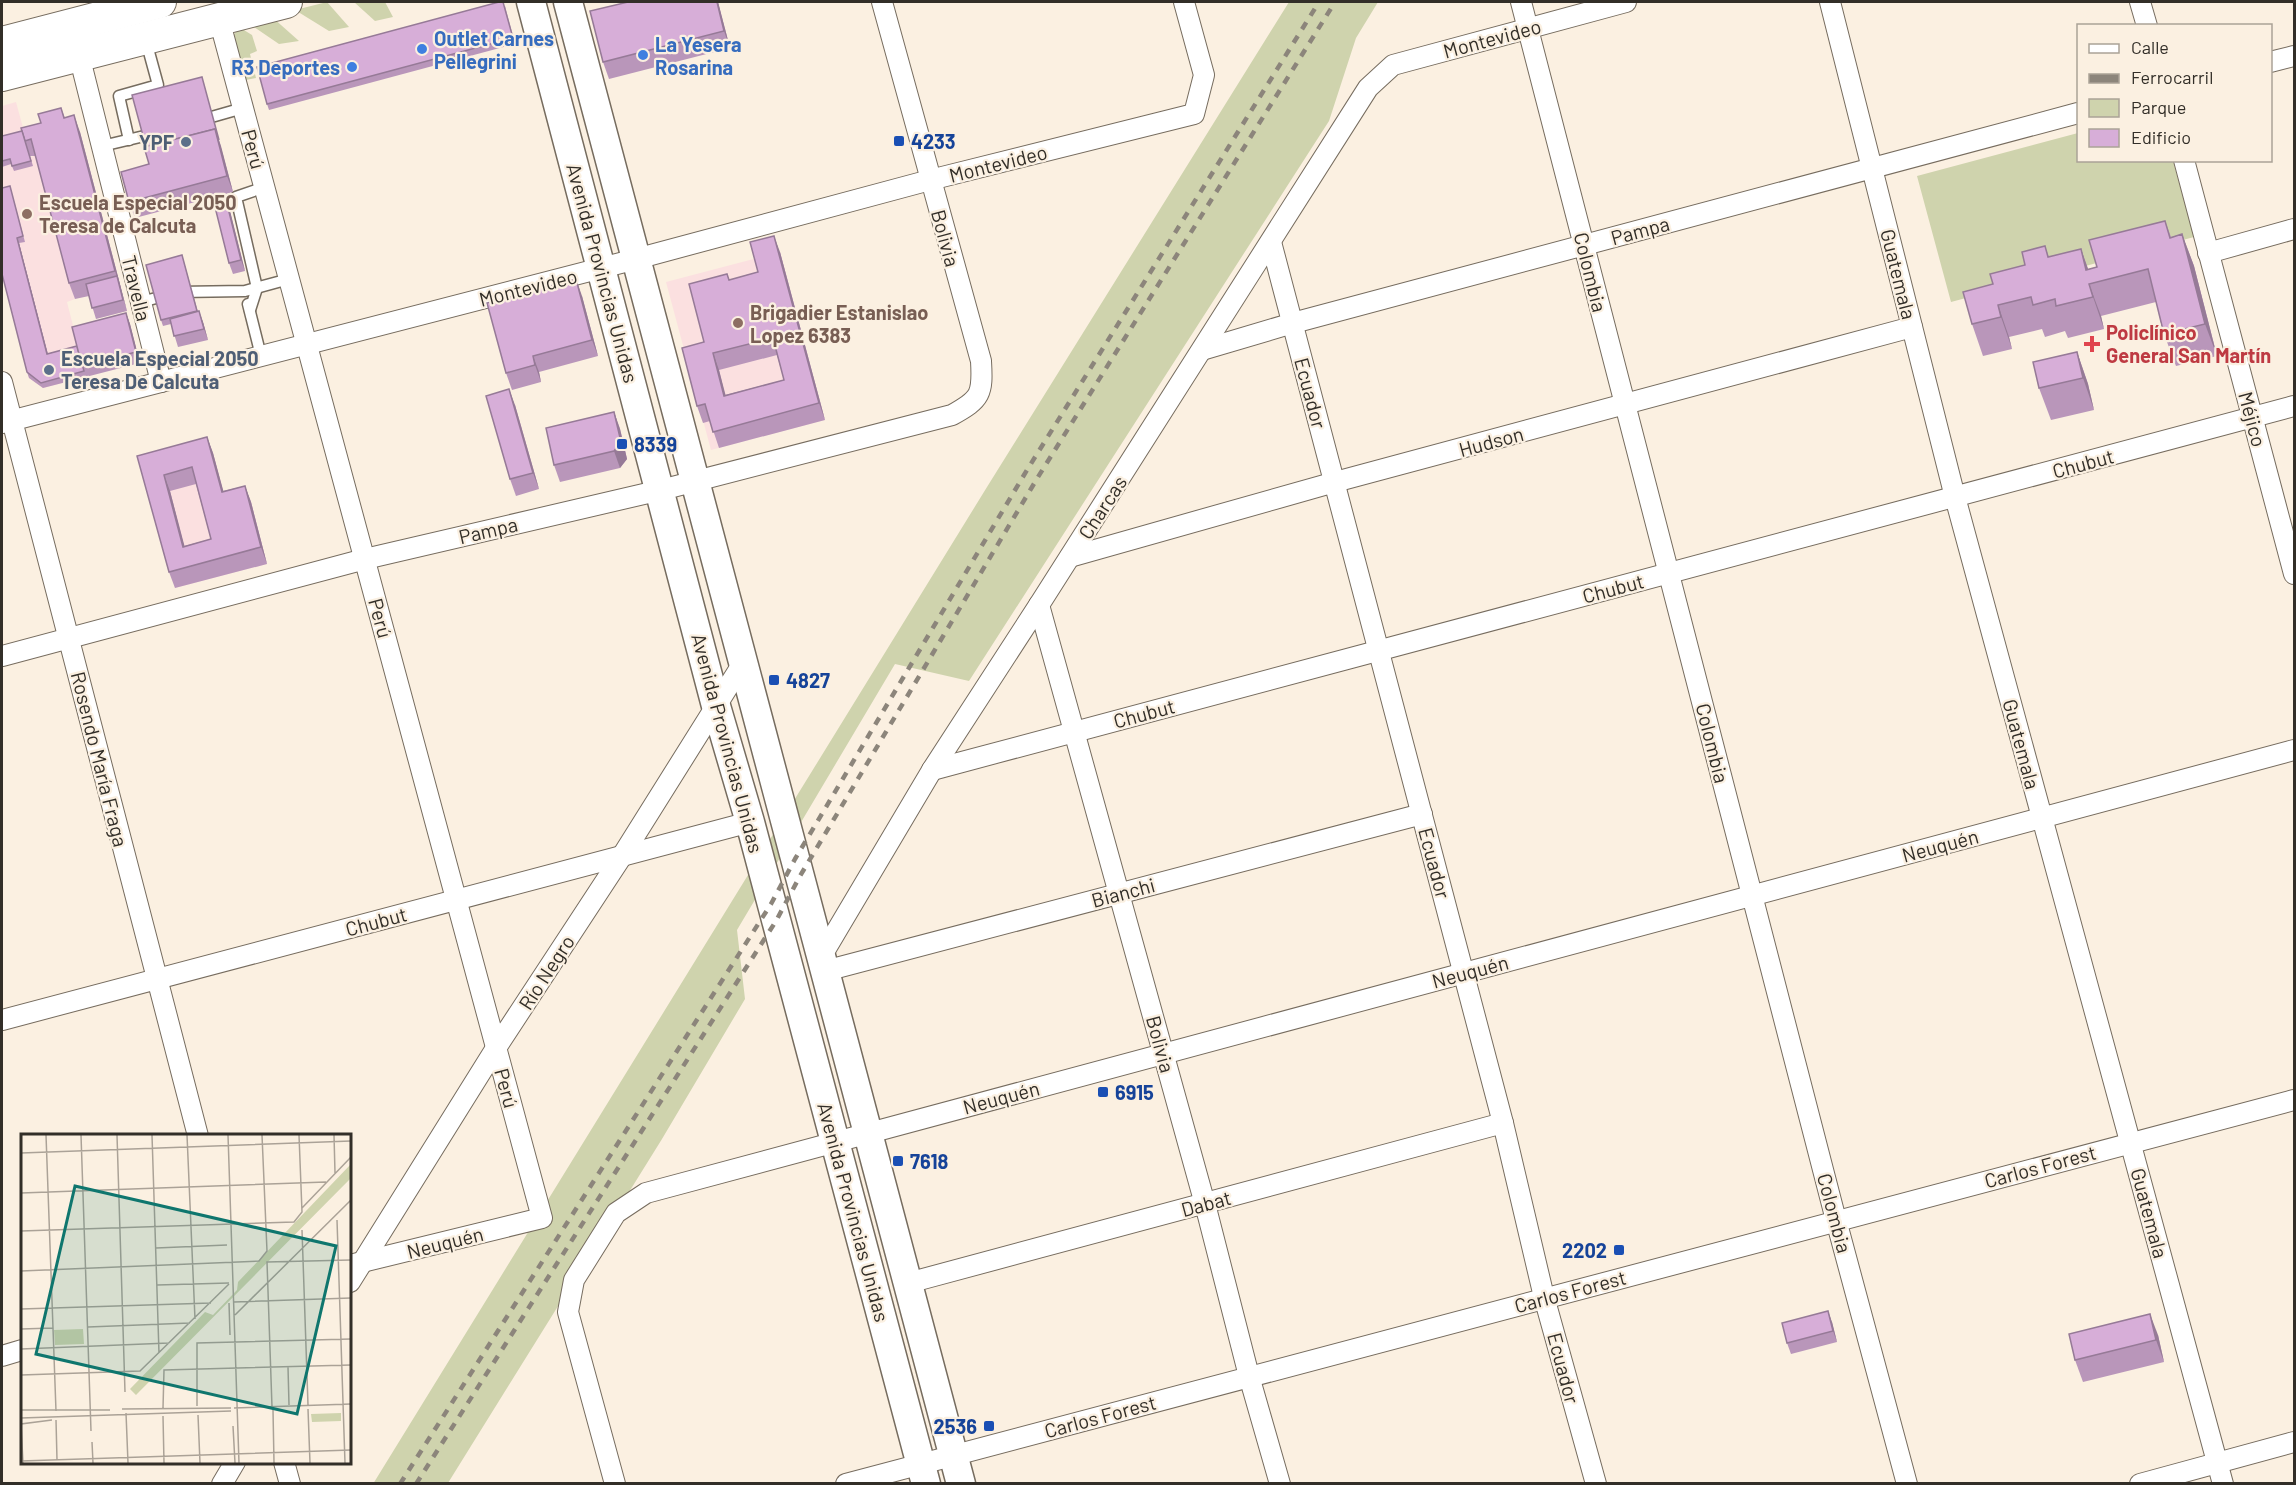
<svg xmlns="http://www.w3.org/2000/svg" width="2296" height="1485" font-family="Barlow,sans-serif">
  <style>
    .education { fill: #fbe0e0 }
    .green { fill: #cfd3ad }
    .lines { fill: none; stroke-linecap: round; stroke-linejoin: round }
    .lane-casing { stroke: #766c5f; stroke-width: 13 }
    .street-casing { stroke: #766c5f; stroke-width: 22 }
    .secondary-casing { stroke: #766c5f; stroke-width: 31 }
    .primary-casing { stroke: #766c5f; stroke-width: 34 }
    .lane { stroke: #fff; stroke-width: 10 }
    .street { stroke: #fff; stroke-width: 20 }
    .secondary { stroke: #fff; stroke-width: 28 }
    .primary { stroke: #fff; stroke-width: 32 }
    .rail { stroke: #8c857b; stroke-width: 4.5; stroke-dasharray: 8 8; stroke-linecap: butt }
    .wall { fill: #b996ba; fill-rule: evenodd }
    .shaded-wall { fill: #967a97 }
    .building { fill: #d7aed8; stroke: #967a97; stroke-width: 1.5; fill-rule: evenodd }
    .shop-dot { fill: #3f7fe0; stroke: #fbf0e1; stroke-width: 2 }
    .transit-dot { fill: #1a4fb4; stroke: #fbf0e1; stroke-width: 2 }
    .service-dot { fill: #5c6f8a; stroke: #fbf0e1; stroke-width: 2 }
    .education-dot { fill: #8d6e63; stroke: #fbf0e1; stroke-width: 2 }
    .health-dot { fill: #e0444e; stroke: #fbf0e1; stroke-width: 2 }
    .labels { text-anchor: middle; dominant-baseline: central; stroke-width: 4.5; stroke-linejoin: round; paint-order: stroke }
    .shop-label { font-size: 20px; font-weight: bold; fill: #366cbe; stroke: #fbf0e1; text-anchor: start }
    .street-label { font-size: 20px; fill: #322e28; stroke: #fbf0e1 }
    .transit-label { font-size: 20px; font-weight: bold; fill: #164399; stroke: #fbf0e1; text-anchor: start }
    .service-label { font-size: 20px; font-weight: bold; fill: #4e5e75; stroke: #fbf0e1; text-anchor: end }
    .education-label { font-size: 20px; font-weight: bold; fill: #785e54; stroke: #fbf0e1; text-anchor: start }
    .health-label { font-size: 20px; font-weight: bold; fill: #be3a42; stroke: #fbf0e1; text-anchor: start }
    .inset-road { fill: none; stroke: #aba297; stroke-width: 1.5 }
    .view { fill: #0f766e; fill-opacity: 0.15; stroke: #0f766e; stroke-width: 3 }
    .inset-edge { fill: none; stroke: #322e28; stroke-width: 3 }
  </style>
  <rect width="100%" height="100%" fill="#fbf0e1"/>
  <!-- education -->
  <g class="education">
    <path d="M16,102l15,55 6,-2 38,144 -8,3 19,75 -43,11 -14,-10 -27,-107v-165z"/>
    <path d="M780,252l45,168 -114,30 -45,-168z"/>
    <path d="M213,453l15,55 23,-6 16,62 -92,24 -32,-116z"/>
  </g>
  <!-- green -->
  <g class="green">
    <path d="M327,2l22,25 -20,4 -34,-21z"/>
    <path d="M354,2h31l8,15 -18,4z"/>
    <path d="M1289,2h89l-22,36 -27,83 -360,560 -74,-17 -158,266 8,69 -83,140 -214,344 -75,1 614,-997z"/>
    <path d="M272,17l27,24 -20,3 -31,-21z"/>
    <path d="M239,27l13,8 5,16 -7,3 6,24 -16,3 -9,-42z"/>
    <path d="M2078,133v27l95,1 21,76 -243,65 -34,-126z"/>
  </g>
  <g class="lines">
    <!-- lane casing -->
    <g class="lane-casing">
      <g id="lane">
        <path d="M201,120l42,-12"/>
        <path d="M129,140l-10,-44 39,-11 -12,-44"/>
        <path d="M102,146l55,-13"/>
        <path d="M141,302l38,-10 66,-1 44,-12"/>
        <path d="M248,304l13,52"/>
        <path d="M250,310l7,-22 -21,-91 29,-10"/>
      </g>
    </g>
    <!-- street casing -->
    <g class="street-casing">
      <g id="street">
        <path d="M1521,2l315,1218 71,264"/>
        <path d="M1830,2l125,495 268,987"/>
        <path d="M2140,2l7,24"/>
        <path d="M219,19l323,1199 -192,47"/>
        <path d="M79,55l82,327"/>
        <path d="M2270,62l24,-6"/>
        <path d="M2184,160l110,414"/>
        <path d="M1271,242l232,881 41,174 52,187"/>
        <path d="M2208,253l86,-24"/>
        <path d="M1202,350l91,-27 785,-210"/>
        <path d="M2,382l196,754"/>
        <path d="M2,423l634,-164 294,-79 264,-66 10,-39 -20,-73"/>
        <path d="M1070,557l265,-75 577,-155"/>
        <path d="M1039,605l166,599 44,172 31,108"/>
        <path d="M2,656l363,-97 296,-69 291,-75c29,-16 31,-21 29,-54l-99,-359"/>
        <path d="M932,770l1362,-364"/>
        <path d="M821,957l111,-187 107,-165 329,-517 25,-23 233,-63"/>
        <path d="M825,971l597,-157"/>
        <path d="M2,1020l748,-198"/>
        <path d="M350,1282l146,-234 126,-192 121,-193"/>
        <path d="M908,1283l595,-160"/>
        <path d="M2,1356l20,-6"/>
        <path d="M284,1462l6,22"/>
        <path d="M222,1484l13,-22"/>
        <path d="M615,1484l-47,-172 6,-32 42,-67 30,-20 1648,-443"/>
        <path d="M846,1484l1448,-384"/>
        <path d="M2140,1484l154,-42"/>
      </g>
    </g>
    <!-- secondary casing -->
    <g class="secondary-casing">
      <g id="secondary">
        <path d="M531,2l185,704 34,116 176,662"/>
        <path d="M568,2l393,1482"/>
      </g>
    </g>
    <!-- primary casing -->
    <g class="primary-casing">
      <g id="primary">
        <path d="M2,43l158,-41"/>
        <path d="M2,75l284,-73"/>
      </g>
    </g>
    <!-- lane -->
    <use href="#lane" class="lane"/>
    <!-- street -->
    <use href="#street" class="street"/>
    <!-- secondary -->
    <use href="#secondary" class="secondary"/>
    <!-- primary -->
    <use href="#primary" class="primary"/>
    <!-- rail -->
    <g class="rail">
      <path d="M400,1484l371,-580 24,-45 232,-389 292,-468"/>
      <path d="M416,1484l360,-563 24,-45 238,-399 297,-475"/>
    </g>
  </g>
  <!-- wall -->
  <g class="wall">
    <path d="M718,2l12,46 -121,31 -6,-17z"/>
    <path d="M505,6l10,38 -246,66 -2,-6z"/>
    <path d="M202,77l31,115 -98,26 -6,-16 20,-38 -3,-17z"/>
    <path d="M61,108l4,10 15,14 47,179 -31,8 -7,-23 -14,3 -6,-16 -33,-127h-6l3,10 -19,5 -3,-7 -9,3v-31l20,-5 19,-8z"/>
    <path d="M10,186l15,56 -6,1 29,111 29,-8 49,-33 4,11 10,39 -97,25 -14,-10 -2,-6z"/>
    <path d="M230,211l15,60 -12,3 -4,-11z"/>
    <path d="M2165,221l6,16 11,-3 12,32 23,90 -41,10 -12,-32 -8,-32 -55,14 3,13 -36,9 -3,-7 -20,6 -3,-8 -33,8 3,12 -29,7 -11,-32 21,-40 32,-19 20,-19 4,11 32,-8 7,20 9,-2z"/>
    <path d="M780,252l45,168 -106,28 -9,-27 -7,2 -6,-17 30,-132 2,6 29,-8zM777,355l7,25 -59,15 -6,-25z"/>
    <path d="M182,255l16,57 5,10 5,18 -30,7 -7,-23 -8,2 -2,-6z"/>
    <path d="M582,296l16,60 -59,16 2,10 -29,8 -6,-17z"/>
    <path d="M2077,352l11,32 6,26 -43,10 -12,-32z"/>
    <path d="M515,405l24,84 -23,7 -6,-17z"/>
    <path d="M614,412l6,17 7,30 -7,9 -60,14 -6,-17z"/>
    <path d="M207,437l6,16 10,38 22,-5 6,16 16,62 -92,24 -6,-16 -32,-116zM196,484l15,55 -27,7 -14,-55z"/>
    <path d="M1832,1322l5,20 -46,12 -4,-11z"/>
    <path d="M2158,1335l6,27 -81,20 -8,-22z"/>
  </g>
  <!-- shaded-wall -->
  <g class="shaded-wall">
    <path d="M717,2h1l12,46 -6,-17z"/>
    <path d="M74,115l6,17 47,179 -12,-40z"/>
    <path d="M215,129l6,17 12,46 -6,-16z"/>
    <path d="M226,200l4,11 15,60 -4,-11z"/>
    <path d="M2182,234l12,32 23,90 -12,-32z"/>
    <path d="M774,236l6,16 45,168 -6,-17z"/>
    <path d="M17,238l2,5 30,116 -2,-5z"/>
    <path d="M2081,249l12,34 -7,-13z"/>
    <path d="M576,279l6,17 16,60 -6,-16z"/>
    <path d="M2089,284l12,32 3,13 -11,-32z"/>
    <path d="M1998,305l11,32 3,12 -11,-32z"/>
    <path d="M199,311l4,11 5,18 -4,-11z"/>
    <path d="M126,313l4,11 10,39 -4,-11z"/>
    <path d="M2077,352l11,32 6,26 -11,-32z"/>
    <path d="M713,353l6,17 11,42 -6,-16z"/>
    <path d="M533,356l6,16 2,10 -6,-17z"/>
    <path d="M509,389l6,16 24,84 -6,-16z"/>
    <path d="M614,412l6,17 7,30 -7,9 -6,-17z"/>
    <path d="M207,437l6,16 15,55 -6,-16z"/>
    <path d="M164,475l6,16 19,72 -6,-16z"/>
    <path d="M245,486l6,16 16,62 -6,-17z"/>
    <path d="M1828,1311l4,11 5,20 -4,-11z"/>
    <path d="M2150,1314l8,21 6,27 -8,-22z"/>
  </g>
  <!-- building -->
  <g class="building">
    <path d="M499,2h4l10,36 -246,66 -10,-37z"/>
    <path d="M628,2h89l7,29 -121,31 -13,-51z"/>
    <path d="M202,77l17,63 -4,-11 -69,18 -14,-52z"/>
    <path d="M61,108l3,10 10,-3 41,156 -46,12 -38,-144 -6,2 -4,-13 20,-5 -3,-9z"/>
    <path d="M215,129l12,47 -98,26 -8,-30 28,-8 -5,-17z"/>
    <path d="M22,131l9,30 -19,5 -2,-7 -8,2v-25z"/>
    <path d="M10,186l13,50 -6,2 30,116 30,-8 7,25 -43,12 -14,-11 -25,-98v-86z"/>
    <path d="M226,200l15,60 -12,3 -15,-60z"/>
    <path d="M2165,221l5,17 12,-4 23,90 -41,10 -16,-65 -59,15 4,13 -37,9 -1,-7 -22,6 -2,-8 -33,8 3,12 -29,7 -9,-32 30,-8 -3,-10 35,-9 -3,-13 23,-6 3,11 33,-8 5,21 11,-3 -8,-27z"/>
    <path d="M774,236l45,167 -106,29 -8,-28 -8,2 -15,-58 22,-6 -15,-58 38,-10 2,6 29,-8 -8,-30zM773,338l11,42 -60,16 -11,-43z"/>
    <path d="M182,255l15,56 -36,9 -15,-55z"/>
    <path d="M117,276l6,24 -31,8 -6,-24z"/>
    <path d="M576,279l16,61 -59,16 2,9 -29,8 -19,-70z"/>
    <path d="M199,311l5,18 -30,7 -4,-17z"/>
    <path d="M126,313l10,39 -54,14 -10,-39z"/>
    <path d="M2077,352l6,26 -44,10 -6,-26z"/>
    <path d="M509,389l24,84 -23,6 -24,-83z"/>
    <path d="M614,412l7,30 -7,9 -60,14 -8,-37z"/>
    <path d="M207,437l15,55 23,-6 16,61 -92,25 -32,-116zM192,467l19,72 -28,8 -19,-72z"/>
    <path d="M1828,1311l5,20 -46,12 -5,-20z"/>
    <path d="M2150,1314l6,26 -81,20 -6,-26z"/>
  </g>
  <!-- markers -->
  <g class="shop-dot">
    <circle cx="422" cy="49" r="6"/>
    <circle cx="643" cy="55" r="6"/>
    <circle cx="352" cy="67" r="6"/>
  </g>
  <g class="transit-dot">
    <rect x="893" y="135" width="12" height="12" rx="3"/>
    <rect x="616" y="438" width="12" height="12" rx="3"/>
    <rect x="768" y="674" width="12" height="12" rx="3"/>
    <rect x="1097" y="1086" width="12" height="12" rx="3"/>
    <rect x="892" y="1155" width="12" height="12" rx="3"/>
    <rect x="1613" y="1244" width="12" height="12" rx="3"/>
    <rect x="983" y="1420" width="12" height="12" rx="3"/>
  </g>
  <g class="service-dot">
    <circle cx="186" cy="142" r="6"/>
    <circle cx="49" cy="370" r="6"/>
  </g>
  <g class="education-dot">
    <circle cx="27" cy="214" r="6"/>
    <circle cx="738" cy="323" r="6"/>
  </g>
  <path class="health-dot" d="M2089 335h6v6h6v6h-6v6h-6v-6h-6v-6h6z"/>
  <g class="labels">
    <!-- shop labels -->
    <g class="shop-label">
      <text x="434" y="38">Outlet Carnes<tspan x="434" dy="23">Pellegrini</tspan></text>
      <text x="655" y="44">La Yesera<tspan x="655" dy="23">Rosarina</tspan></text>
      <text x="340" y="67" text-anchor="end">R3 Deportes</text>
    </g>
    <!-- street labels -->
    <g class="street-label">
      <text transform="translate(1492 38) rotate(-15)">Montevideo</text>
      <text transform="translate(254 149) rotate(75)">Perú</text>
      <text transform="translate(998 163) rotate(-14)">Montevideo</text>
      <text transform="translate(1640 230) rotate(-15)">Pampa</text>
      <text transform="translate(946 238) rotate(75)">Bolivia</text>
      <text transform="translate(1591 272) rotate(76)">Colombia</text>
      <text transform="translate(603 273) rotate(75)">Avenida Provincias Unidas</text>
      <text transform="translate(1899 274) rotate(76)">Guatemala</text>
      <text transform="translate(528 287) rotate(-14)">Montevideo</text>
      <text transform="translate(137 288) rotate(76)">Travella</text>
      <text transform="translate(1311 393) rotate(75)">Ecuador</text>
      <text transform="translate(2253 419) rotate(75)">Méjico</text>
      <text transform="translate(1491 441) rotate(-15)">Hudson</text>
      <text transform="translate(2083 463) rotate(-15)">Chubut</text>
      <text transform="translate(1102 507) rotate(-57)">Charcas</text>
      <text transform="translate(488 530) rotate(-13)">Pampa</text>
      <text transform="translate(1613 588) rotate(-15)">Chubut</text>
      <text transform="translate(381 618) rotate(75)">Perú</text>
      <text transform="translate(1144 713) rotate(-15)">Chubut</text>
      <text transform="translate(728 743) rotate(75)">Avenida Provincias Unidas</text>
      <text transform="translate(1713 743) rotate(76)">Colombia</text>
      <text transform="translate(2022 744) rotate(75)">Guatemala</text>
      <text transform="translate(100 759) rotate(76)">Rosendo María Fraga</text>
      <text transform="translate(1940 845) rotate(-15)">Neuquén</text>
      <text transform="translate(1435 863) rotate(75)">Ecuador</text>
      <text transform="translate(1123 892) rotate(-15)">Bianchi</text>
      <text transform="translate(376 921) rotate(-15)">Chubut</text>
      <text transform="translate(1470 971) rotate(-15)">Neuquén</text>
      <text transform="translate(546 972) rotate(-57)">Río Negro</text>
      <text transform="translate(1161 1044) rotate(75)">Bolivia</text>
      <text transform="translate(507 1088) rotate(75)">Perú</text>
      <text transform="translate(1001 1097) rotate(-15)">Neuquén</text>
      <text transform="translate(2040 1166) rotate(-15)">Carlos Forest</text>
      <text transform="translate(1206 1203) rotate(-15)">Dabat</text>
      <text transform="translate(854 1212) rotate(75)">Avenida Provincias Unidas</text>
      <text transform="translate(1835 1213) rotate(75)">Colombia</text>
      <text transform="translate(2150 1213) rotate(75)">Guatemala</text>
      <text transform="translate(445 1242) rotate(-14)">Neuquén</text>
      <text transform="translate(1570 1291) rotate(-15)">Carlos Forest</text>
      <text transform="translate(1564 1368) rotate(75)">Ecuador</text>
      <text transform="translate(1100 1416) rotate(-15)">Carlos Forest</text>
    </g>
    <!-- transit labels -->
    <g class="transit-label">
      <text x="911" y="141">4233</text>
      <text x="634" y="444">8339</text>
      <text x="786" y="680">4827</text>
      <text x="1115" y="1092">6915</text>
      <text x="910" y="1161">7618</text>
      <text x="1607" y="1250" text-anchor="end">2202</text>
      <text x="977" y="1426" text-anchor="end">2536</text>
    </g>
    <!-- service labels -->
    <g class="service-label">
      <text x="174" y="142">YPF</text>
      <text x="61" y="358" text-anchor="start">Escuela Especial 2050<tspan x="61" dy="23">Teresa De Calcuta</tspan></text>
    </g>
    <!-- education labels -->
    <g class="education-label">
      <text x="39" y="202">Escuela Especial 2050<tspan x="39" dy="23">Teresa de Calcuta</tspan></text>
      <text x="750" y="312">Brigadier Estanislao<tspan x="750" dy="23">Lopez 6383</tspan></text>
    </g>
    <!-- health labels -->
    <g class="health-label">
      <text x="2106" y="332">Policlínico<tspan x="2106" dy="23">General San Martín</tspan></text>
    </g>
  </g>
  <!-- overview -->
  <g transform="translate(21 1134)">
    <rect width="330" height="330" fill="#fbf0e1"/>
    <path d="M330,30v14l-215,217 -6,-6 75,-77 8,3 24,-25 1,-8zM62,195l1,15 -29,1 -1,-15zM320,279v8l-29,1 -1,-8z" fill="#cfd3ad"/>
    <path class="inset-road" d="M25,1l10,276M60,1l10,296M96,1l8,257M131,1l7,218M166,1l8,184M207,1l11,328M313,1l1,38M0,19l330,-12M0,59l305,-11M281,74l49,-51M316,86l8,243M281,96l6,175M0,97l273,-9 8,-10 -3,-77M135,114l71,-3M0,137l238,-10 8,-10 -5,-116M136,151l72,-2M213,168l117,-4M208,169l1,32M0,175l190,-6M214,181l116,-115M67,193l102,-4M0,195l32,-1M0,215l148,-6M267,233l1,38M0,241l119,-4 89,-87M176,272v-63l154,-4M251,273l-5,-145 84,-2M142,274l1,-38 187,-5M213,274l117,-4M101,275l109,-1M287,275l2,54M0,276h89M252,276l1,53M105,279l2,50M177,281l2,48M142,282l1,47M0,284l210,-7M35,286l1,40M212,292l2,37M71,308l1,21M0,327l330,-11M2,329l-2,-39 31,-4"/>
    <path class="view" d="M54,52l261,60 -39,168 -261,-60z"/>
    <rect width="330" height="330" class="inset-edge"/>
  </g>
  <!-- border -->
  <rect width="2296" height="1485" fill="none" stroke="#322e28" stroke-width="6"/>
  <!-- legend -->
  <rect x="2077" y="24" width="195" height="138" fill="#fbf0e1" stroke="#aba297" stroke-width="1.5"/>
  <rect x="2089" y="44" width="30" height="9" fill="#ffffff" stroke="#aba297" stroke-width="1.5"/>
  <text x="2131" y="54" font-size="18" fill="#322e28">Calle</text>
  <rect x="2089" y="74" width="30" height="9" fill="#8c857b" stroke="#aba297" stroke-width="1.5"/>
  <text x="2131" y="84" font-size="18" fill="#322e28">Ferrocarril</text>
  <rect x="2089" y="99" width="30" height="18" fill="#cfd3ad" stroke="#aba297" stroke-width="1.5"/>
  <text x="2131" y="114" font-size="18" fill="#322e28">Parque</text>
  <rect x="2089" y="129" width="30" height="18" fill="#d7aed8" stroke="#aba297" stroke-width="1.5"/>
  <text x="2131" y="144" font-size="18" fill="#322e28">Edificio</text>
</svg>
